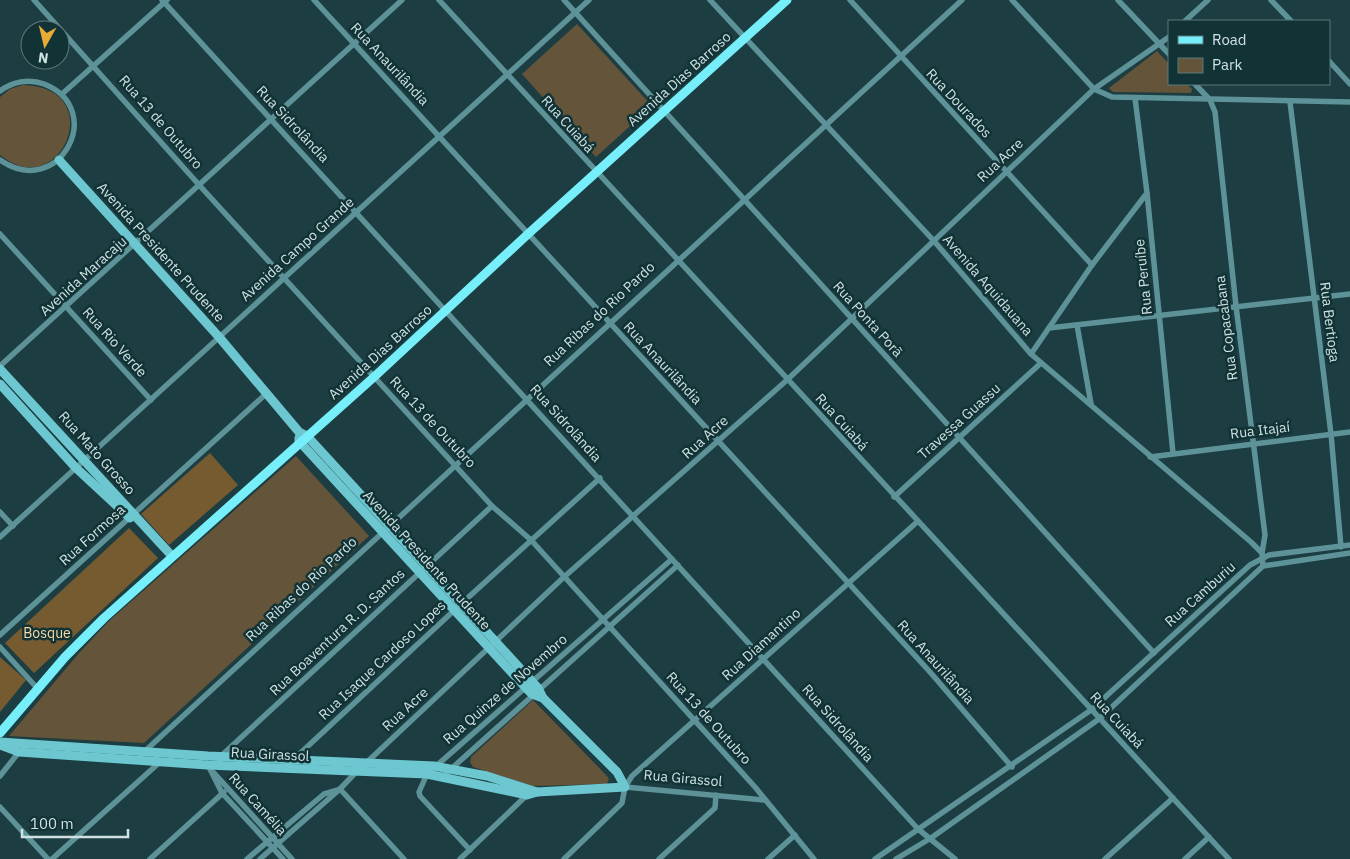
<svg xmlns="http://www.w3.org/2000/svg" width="1350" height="859" font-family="'IBM Plex Sans',sans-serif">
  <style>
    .green { fill: #64543a }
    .forest { fill: #765b31 }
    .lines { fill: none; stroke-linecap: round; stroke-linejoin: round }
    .street { stroke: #5d9398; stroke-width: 5.5 }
    .secondary { stroke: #6cc7d0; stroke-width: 9 }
    .primary { stroke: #76effa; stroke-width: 9 }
    .labels { text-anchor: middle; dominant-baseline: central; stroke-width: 5; stroke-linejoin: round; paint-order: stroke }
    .street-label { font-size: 14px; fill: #cfe1e3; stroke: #113336 }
    .park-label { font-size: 14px; fill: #fbd8a3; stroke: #113336 }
  </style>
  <rect width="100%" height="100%" fill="#1c3d41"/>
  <!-- green -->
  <g class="green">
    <path d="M577,24l75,82 -56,51 -74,-83z"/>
    <path d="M1157,51l12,13v20h18l5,5 -1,4 -78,-1 -4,-4z"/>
    <path d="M23,85c87,2 38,120 -23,70v-58l10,-8z"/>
    <path d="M296,456l73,80 -225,207 -135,-7 70,-83 30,-32z"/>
    <path d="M533,700l74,76 2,3 -2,5 -75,2 -59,-19 -3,-5 1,-5z"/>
  </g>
  <!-- forest -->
  <g class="forest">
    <path d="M210,453l28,32 -69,60 -28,-31z"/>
    <path d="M129,528l29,30 -124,115 -29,-30z"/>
    <path d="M0,657l26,23 -26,32z"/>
  </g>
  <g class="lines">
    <!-- street -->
    <g class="street">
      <path d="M34,0l166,186 292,320 39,34 224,247 59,72"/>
      <path d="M162,0l756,829 37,30"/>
      <path d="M314,0l616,672 82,95"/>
      <path d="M439,0l790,859"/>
      <path d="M564,0l590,653"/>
      <path d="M710,0l224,241 97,113 220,188 11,11 1,13"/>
      <path d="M850,0l242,265"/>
      <path d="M1012,0l82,89 18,8 238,5"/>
      <path d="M1118,0l51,54"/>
      <path d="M1271,0l20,21"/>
      <path d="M1185,21l23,-21"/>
      <path d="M1329,61l21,23"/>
      <path d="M1195,84l15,16 5,12 21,194 29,229 -3,18"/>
      <path d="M0,91c12,-9 29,-13 44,-7 64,25 15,117 -44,76"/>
      <path d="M62,94l105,-94"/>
      <path d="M1135,98l12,95 26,260"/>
      <path d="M1290,102l41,332 10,113"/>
      <path d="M0,234l151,166"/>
      <path d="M1077,325l14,79"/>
      <path d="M1049,328l301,-34"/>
      <path d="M1031,354l61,-89 55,-72"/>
      <path d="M0,366l402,-366"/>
      <path d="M1150,457l200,-25"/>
      <path d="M894,497l147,-134"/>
      <path d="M0,512l13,14"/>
      <path d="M0,537l589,-537"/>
      <path d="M0,635l267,-242"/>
      <path d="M0,647l37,41"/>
      <path d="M145,751l817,-751"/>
      <path d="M221,756l271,-250"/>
      <path d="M294,759l167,-155 139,-126"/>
      <path d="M207,763l15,30 61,66"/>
      <path d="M365,764l199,-187 223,-197 307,-291 75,-52"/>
      <path d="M214,773l78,86"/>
      <path d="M0,776l19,-24"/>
      <path d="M441,778l237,-213"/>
      <path d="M625,787l140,13"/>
      <path d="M340,789l64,70"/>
      <path d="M0,807l48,52"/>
      <path d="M470,850l-50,-54 -1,-4 8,-18 245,-215"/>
      <path d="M52,859l108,-97"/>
      <path d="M150,859l74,-67"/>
      <path d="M247,859l77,-65 14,-4"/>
      <path d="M260,859l80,-70 18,-19"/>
      <path d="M460,859l67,-64"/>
      <path d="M564,859l58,-56 3,-16 7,-11 285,-254"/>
      <path d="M659,859l56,-51 1,-13"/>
      <path d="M768,859l27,-24"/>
      <path d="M875,859l216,-149 159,-145 19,-10 81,-10"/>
      <path d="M896,859l35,-21 168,-119 164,-153 87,-13"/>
      <path d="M1105,859l68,-61"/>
      <path d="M1185,859l24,-22"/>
    </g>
    <!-- secondary -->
    <g class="secondary">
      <path d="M0,369l172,187"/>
      <path d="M0,384l75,83 55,51"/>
      <path d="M299,438v3l227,247 6,6 11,4"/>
      <path d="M0,742l208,14 226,10 53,10 50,16"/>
      <path d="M0,745l19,7 188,13 220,9 100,21 10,-3 88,-5 -8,-15 -74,-74 -5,-10 -231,-252 -8,-4 -80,-95 -160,-177"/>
    </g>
    <!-- primary -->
    <path class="primary" d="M0,733l65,-76 39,-39 270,-241 154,-143 259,-234"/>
  </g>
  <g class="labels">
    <!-- street labels -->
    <g class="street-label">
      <text transform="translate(390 64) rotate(47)">Rua Anaurilândia</text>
      <text transform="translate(679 79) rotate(-42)">Avenida Dias Barroso</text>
      <text transform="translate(959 103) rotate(47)">Rua Dourados</text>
      <text transform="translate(161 122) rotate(49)">Rua 13 de Outubro</text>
      <text transform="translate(293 124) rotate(47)">Rua Sidrolândia</text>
      <text transform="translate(568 124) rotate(48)">Rua Cuiabá</text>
      <text transform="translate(1000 160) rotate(-43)">Rua Acre</text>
      <text transform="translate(297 249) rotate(-42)">Avenida Campo Grande</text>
      <text transform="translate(161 252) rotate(48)">Avenida Presidente Prudente</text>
      <text transform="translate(83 276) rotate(-42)">Avenida Maracaju</text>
      <text transform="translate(1143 277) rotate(-96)">Rua Peruíbe</text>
      <text transform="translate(988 285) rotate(49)">Avenida Aquidauana</text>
      <text transform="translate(599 314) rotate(-43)">Rua Ribas do Rio Pardo</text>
      <text transform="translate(868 319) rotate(48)">Rua Ponta Porã</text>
      <text transform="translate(1330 322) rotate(83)">Rua Bertioga</text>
      <text transform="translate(1226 328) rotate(-97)">Rua Copacabana</text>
      <text transform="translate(115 342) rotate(48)">Rua Rio Verde</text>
      <text transform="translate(380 352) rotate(-42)">Avenida Dias Barroso</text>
      <text transform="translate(663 363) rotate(47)">Rua Anaurilândia</text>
      <text transform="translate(959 421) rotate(-42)">Travessa Guassu</text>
      <text transform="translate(433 422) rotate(47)">Rua 13 de Outubro</text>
      <text transform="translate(842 422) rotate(48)">Rua Cuiabá</text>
      <text transform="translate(566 423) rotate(48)">Rua Sidrolândia</text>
      <text transform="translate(1260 430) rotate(-7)">Rua Itajaí</text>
      <text transform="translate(705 437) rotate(-42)">Rua Acre</text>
      <text transform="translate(97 453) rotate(48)">Rua Mato Grosso</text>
      <text transform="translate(92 535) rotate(-42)">Rua Formosa</text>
      <text transform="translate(427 560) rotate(48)">Avenida Presidente Prudente</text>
      <text transform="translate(301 589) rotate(-43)">Rua Ribas do Rio Pardo</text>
      <text transform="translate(1200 594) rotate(-42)">Rua Camburiu</text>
      <text transform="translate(337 632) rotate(-43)">Rua Boaventura R. D. Santos</text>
      <text transform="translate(761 644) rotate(-42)">Rua Diamantino</text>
      <text transform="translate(382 660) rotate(-43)">Rua Isaque Cardoso Lopes</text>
      <text transform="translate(936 662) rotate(48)">Rua Anaurilândia</text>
      <text transform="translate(505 689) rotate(-41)">Rua Quinze de Novembro</text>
      <text transform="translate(405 709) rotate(-43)">Rua Acre</text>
      <text transform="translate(709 718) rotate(48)">Rua 13 de Outubro</text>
      <text transform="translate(1117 720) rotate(47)">Rua Cuiabá</text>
      <text transform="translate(838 723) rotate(48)">Rua Sidrolândia</text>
      <text transform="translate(270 754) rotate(3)">Rua Girassol</text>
      <text transform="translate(683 778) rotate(5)">Rua Girassol</text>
      <text transform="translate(258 804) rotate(48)">Rua Camélia</text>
    </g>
    <!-- park labels -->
    <g class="park-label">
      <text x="47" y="633">Bosque</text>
    </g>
  </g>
  <!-- legend -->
  <rect x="1168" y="20" width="162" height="65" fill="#113336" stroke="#5d797b"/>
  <rect x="1178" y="36" width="25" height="8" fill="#76effa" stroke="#5d797b"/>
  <text x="1212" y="45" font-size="15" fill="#cfe1e3">Road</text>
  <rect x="1178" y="58" width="25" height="15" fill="#64543a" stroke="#5d797b"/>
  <text x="1212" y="70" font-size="15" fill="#cfe1e3">Park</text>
  <!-- north arrow -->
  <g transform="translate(45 45) rotate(188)"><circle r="24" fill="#113336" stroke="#5d797b"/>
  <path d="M0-4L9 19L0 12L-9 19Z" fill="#e9ab38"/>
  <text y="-8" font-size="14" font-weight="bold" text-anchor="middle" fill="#cfe1e3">N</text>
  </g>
  <!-- scale -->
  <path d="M22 829v8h106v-8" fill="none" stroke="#cfe1e3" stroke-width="2.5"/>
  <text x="30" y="829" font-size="15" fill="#cfe1e3" stroke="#113336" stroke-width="4" paint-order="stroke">100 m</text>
</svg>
